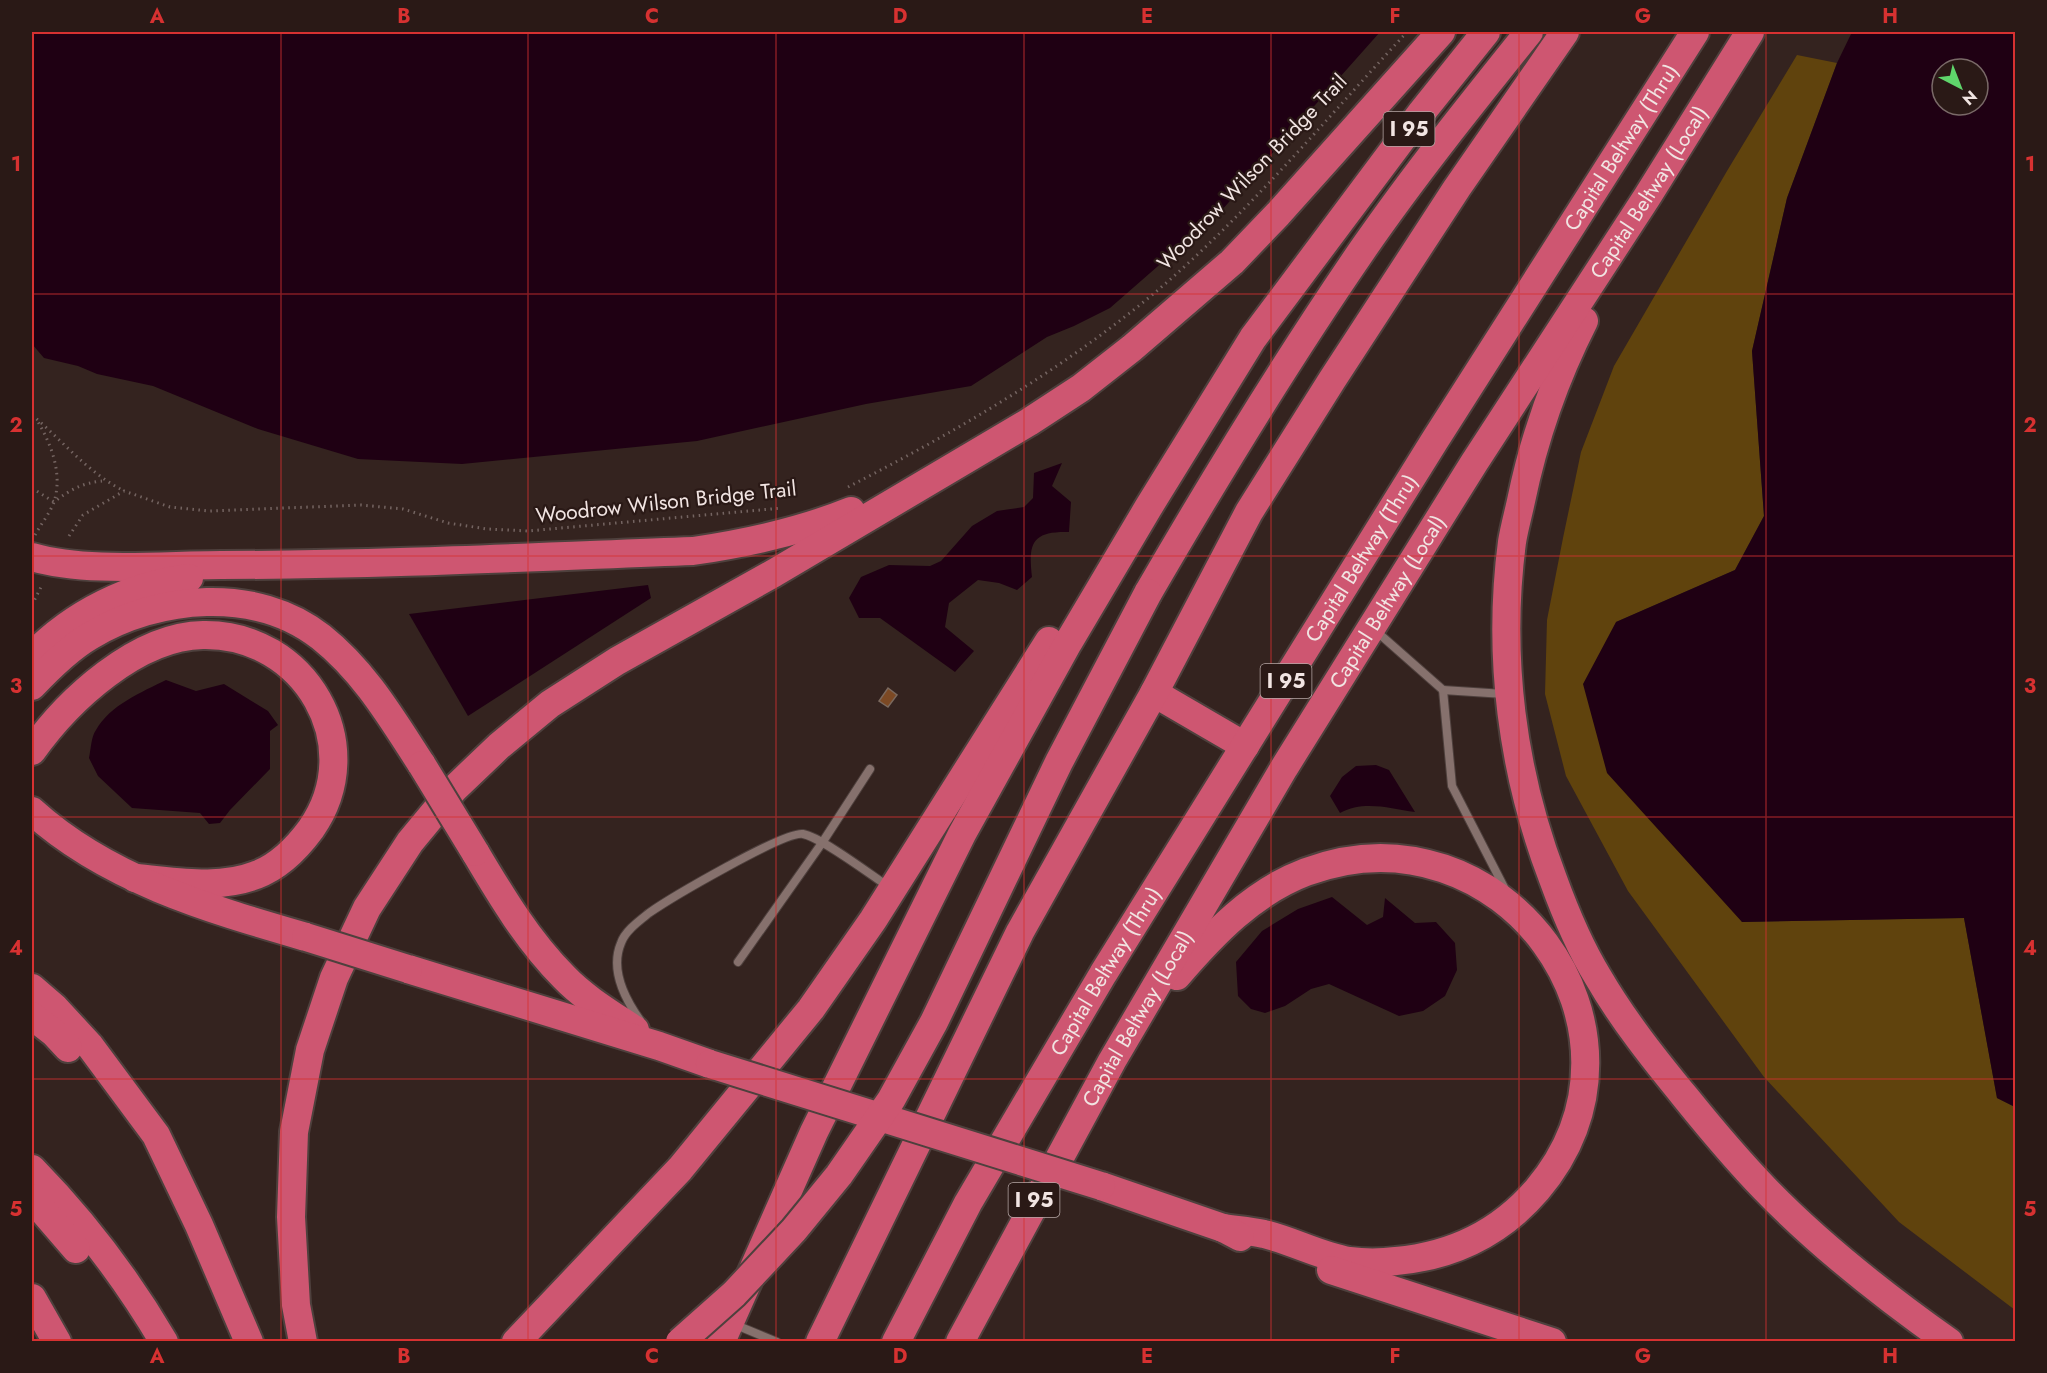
<svg xmlns="http://www.w3.org/2000/svg" width="2047" height="1373" font-family="Jost,sans-serif">
  <style>
    .green { fill: #60430d }
    .water { fill: #1f0013; fill-rule: evenodd }
    .building { fill: #7c4924; stroke: #7b695e; stroke-width: 1.5 }
    .lines { fill: none; stroke-linecap: round; stroke-linejoin: round }
    .lane-casing { stroke: #4e403d; stroke-width: 10 }
    .highway-casing { stroke: #4e403d; stroke-width: 32 }
    .path { stroke: #746461; stroke-width: 3; stroke-dasharray: 1.5 4.5; stroke-linecap: butt }
    .lane { stroke: #86716d; stroke-width: 8 }
    .highway { stroke: #ce5671; stroke-width: 28 }
    .highway-bridge-casing { stroke: #4e403d; stroke-width: 32; stroke-linecap: butt }
    .highway-bridge { stroke: #ce5671; stroke-width: 28 }
    .grid { fill: none; stroke: #d73131; stroke-width: 1.5; stroke-opacity: 0.55 }
    .labels { text-anchor: middle; dominant-baseline: central; stroke-width: 4.5; stroke-linejoin: round; paint-order: stroke }
    .shield { fill: #2a1916; stroke: #b5a7a5; stroke-width: 1.5 }
    .shield-label { font-size: 20px; font-weight: bold; fill: #f1e4e2 }
    .street-label { font-size: 21px; fill: #f1e4e2; stroke: #2a1916 }
    .neatline { fill: none; stroke: #d73131; stroke-width: 2 }
    .grid-label { font-size: 20px; text-anchor: middle; font-weight: bold; fill: #d73131 }
  </style>
  <rect width="100%" height="100%" fill="#34231f"/>
  <!-- green -->
  <path class="green" d="M1797,55l40,8 -50,135 -35,153 12,165 -29,54 -119,52 126,300 222,-4 33,180 18,9v203l-116,-88 -135,-145 -136,-186 -62,-115 -21,-82 2,-74 16,-82 18,-86 33,-86 113,-195z"/>
  <!-- water -->
  <g class="water">
    <path d="M32,32h1348l-159,179 -111,97 -36,18 -27,11 -76,49 -105,18 -169,37 -235,23 -104,-5 -100,-30 -105,-43 -56,-12 -19,-8 -34,-8 -12,-14z"/>
    <path d="M1852,32h163v1075l-18,-9 -33,-180 -222,4 -135,-149 -24,-89 33,-62 119,-52 29,-54 -12,-165 35,-153 50,-135zM1942,69h36v36h-36z"/>
    <path d="M1062,463l-10,23 19,16 -2,30c-37,-1 -41,11 -37,45l-15,13 -18,-7 -21,-3 -29,23 -4,24 29,24 -19,21 -75,-54h-21l-10,-20 12,-21 28,-12 41,1 11,-5 31,-35 25,-15 27,-4 9,-9 1,-25z"/>
    <path d="M648,585l3,13 -183,118 -59,-102z"/>
    <path d="M166,680l30,11 28,-7 44,27 10,14 -8,6v38l-40,41 -10,13 -11,1 -9,-11 -68,-5 -34,-32 -9,-18c2,-9 2,-21 7,-28 14,-25 46,-38 70,-50z"/>
    <path d="M1376,765l13,5 26,42c-26,-4 -52,-12 -75,1l-10,-17 12,-19 14,-11z"/>
    <path d="M1332,897l35,28 16,-8 2,-19 30,25 21,-1 19,21 2,27 -12,26 -22,15 -24,5 -70,-32 -18,5 -26,17 -20,7 -14,-4 -13,-13 -2,-34 26,-31 36,-22z"/>
  </g>
  <!-- building -->
  <path class="building" d="M888,688l9,7 -9,12 -9,-6z"/>
  <g class="lines">
    <!-- lane casing -->
    <g class="lane-casing">
      <g id="lane">
        <path d="M1376,631l67,59 9,96 54,105"/>
        <path d="M1443,690l61,4"/>
        <path d="M738,962l84,-119 48,-74"/>
        <path d="M640,1020c-15,-21 -30,-51 -19,-77 4,-12 18,-22 28,-30 20,-14 135,-82 154,-79 18,3 68,41 86,53"/>
        <path d="M736,1325l41,17"/>
      </g>
    </g>
    <!-- highway casing -->
    <g class="highway-casing">
      <g id="highway">
        <path d="M1584,321c-29,57 -50,117 -63,180 -3,14 -7,28 -9,41 -15,114 0,230 41,337 12,33 26,67 45,98 25,43 56,82 88,121 25,31 51,62 79,91 55,57 119,107 184,153"/>
        <path d="M32,557c55,16 131,8 189,8 157,0 314,-8 472,-14 55,-8 106,-19 158,-40"/>
        <path d="M1148,593c68,-117 138,-232 215,-344 52,-75 109,-146 166,-217"/>
        <path d="M32,656c42,-43 97,-70 157,-78"/>
        <path d="M32,686c17,-18 36,-37 58,-50 68,-41 166,-50 231,1 44,35 71,82 101,128"/>
        <path d="M1154,693l91,53"/>
        <path d="M32,751c36,-51 105,-115 171,-116 102,-2 167,110 108,194 -14,19 -33,38 -55,46 -38,15 -82,6 -121,3"/>
        <path d="M32,811c76,69 178,98 274,126"/>
        <path d="M475,852c26,44 53,89 89,125 20,21 47,37 71,53"/>
        <path d="M408,969l251,77 51,18"/>
        <path d="M1177,976c36,-42 76,-84 129,-104 195,-73 366,158 231,318 -37,43 -85,66 -141,71 -15,2 -32,2 -47,0 -29,-5 -56,-20 -85,-27 -14,-3 -28,-4 -41,-6"/>
        <path d="M32,988l22,19 36,39 66,89 43,90 50,117"/>
        <path d="M32,1016l22,17 14,15"/>
        <path d="M32,1169c50,51 95,110 132,173"/>
        <path d="M1101,1186l122,42 17,9"/>
        <path d="M32,1198l44,51"/>
        <path d="M1331,1270l221,72"/>
        <path d="M32,1298l25,44"/>
        <path d="M303,1342l-7,-37 -5,-88 3,-85 16,-82 24,-72 33,-70 43,-66 43,-52 46,-44 51,-42 67,-43 157,-88 255,-151 52,-34 51,-40 100,-86 46,-48 163,-182"/>
        <path d="M516,1342l164,-173 131,-160 62,-89 176,-279"/>
        <path d="M721,1342l93,-210 69,-139 79,-159 106,-191 80,-135 105,-170 169,-226 64,-80"/>
        <path d="M820,1342l200,-410 134,-239 95,-181 83,-132 125,-192 108,-156"/>
        <path id="s1" d="M896,1342l72,-139 135,-229 332,-534 260,-408"/>
        <path id="s2" d="M960,1342l152,-281 172,-293 190,-305 173,-266 103,-165"/>
      </g>
    </g>
    <!-- path -->
    <g class="path">
      <path d="M32,415c31,26 55,57 92,76"/>
      <path d="M848,487c109,-56 216,-118 310,-197 91,-78 168,-171 249,-258"/>
      <path d="M32,488l22,14c16,-12 28,-19 48,-21"/>
      <path d="M35,535c6,-11 15,-22 19,-33 9,-29 -3,-58 -17,-82"/>
      <path d="M69,536l14,-21 41,-24 46,16 39,4 152,-6 42,4 45,14 39,6 41,2 254,-23"/>
      <path d="M32,605l10,-20"/>
    </g>
    <!-- lane -->
    <use href="#lane" class="lane"/>
    <!-- highway -->
    <use href="#highway" class="highway"/>
    <!-- highway-bridge casing -->
    <g class="highway-bridge-casing">
      <g id="highway-bridge">
        <path d="M422,765l53,87"/>
        <path d="M306,937l102,32"/>
        <path d="M710,1064l391,122"/>
        <path d="M680,1342l54,-48 60,-64 45,-55 52,-75 43,-78 125,-260 89,-169"/>
      </g>
    </g>
    <!-- highway-bridge -->
    <use href="#highway-bridge" class="highway-bridge"/>
  </g>
  <!-- grid -->
  <path class="grid" d="M281,32v1310M528,32v1310M776,32v1310M1024,32v1310M1271,32v1310M1519,32v1310M1766,32v1310M32,294h1984M32,556h1984M32,817h1984M32,1079h1984"/>
  <g class="labels">
    <!-- shield labels -->
    <g class="shield">
      <rect x="1383.5" y="112" width="51" height="34" rx="4.5"/>
      <rect x="1260.5" y="664" width="51" height="34" rx="4.5"/>
      <rect x="1008.5" y="1183" width="51" height="34" rx="4.5"/>
    </g>
    <g class="shield-label">
      <text x="1409" y="129">I 95</text>
      <text x="1286" y="681">I 95</text>
      <text x="1034" y="1200">I 95</text>
    </g>
    <!-- street labels -->
    <g class="street-label">
      <text stroke="none"><textPath href="#s1" startOffset="1398">Capital Beltway (Thru)</textPath></text>
      <text transform="translate(1252 172) rotate(-46)">Woodrow Wilson Bridge Trail</text>
      <text stroke="none"><textPath href="#s2" startOffset="1341">Capital Beltway (Local)</textPath></text>
      <text transform="translate(666 502) rotate(-6)">Woodrow Wilson Bridge Trail</text>
      <text stroke="none"><textPath href="#s1" startOffset="912">Capital Beltway (Thru)</textPath></text>
      <text stroke="none"><textPath href="#s2" startOffset="855">Capital Beltway (Local)</textPath></text>
      <text stroke="none"><textPath href="#s1" startOffset="426">Capital Beltway (Thru)</textPath></text>
      <text stroke="none"><textPath href="#s2" startOffset="369">Capital Beltway (Local)</textPath></text>
    </g>
  </g>
  <!-- border -->
  <rect width="2047" height="1373" fill="none" stroke="#2a1916" stroke-width="66"/>
  <!-- north arrow -->
  <g transform="translate(1960 87) rotate(138)"><circle r="28" fill="#2a1916" stroke="#7a6a68" stroke-width="1.5"/>
  <path d="M0-4.5L10 22L0 15L-10 22Z" fill="#5fd56b"/>
  <text y="-9" font-size="16" font-weight="bold" text-anchor="middle" fill="#f1e4e2">N</text>
  </g>
  <rect x="33" y="33" width="1981" height="1307" class="neatline"/>
  <g class="grid-label">
    <text x="157" y="23">A</text>
    <text x="404" y="23">B</text>
    <text x="652" y="23">C</text>
    <text x="900" y="23">D</text>
    <text x="1147" y="23">E</text>
    <text x="1395" y="23">F</text>
    <text x="1643" y="23">G</text>
    <text x="1890" y="23">H</text>
    <text x="16" y="171">1</text>
    <text x="2030" y="171">1</text>
    <text x="16" y="432">2</text>
    <text x="2030" y="432">2</text>
    <text x="16" y="693">3</text>
    <text x="2030" y="693">3</text>
    <text x="16" y="955">4</text>
    <text x="2030" y="955">4</text>
    <text x="16" y="1216">5</text>
    <text x="2030" y="1216">5</text>
    <text x="157" y="1363">A</text>
    <text x="404" y="1363">B</text>
    <text x="652" y="1363">C</text>
    <text x="900" y="1363">D</text>
    <text x="1147" y="1363">E</text>
    <text x="1395" y="1363">F</text>
    <text x="1643" y="1363">G</text>
    <text x="1890" y="1363">H</text>
  </g>
</svg>
